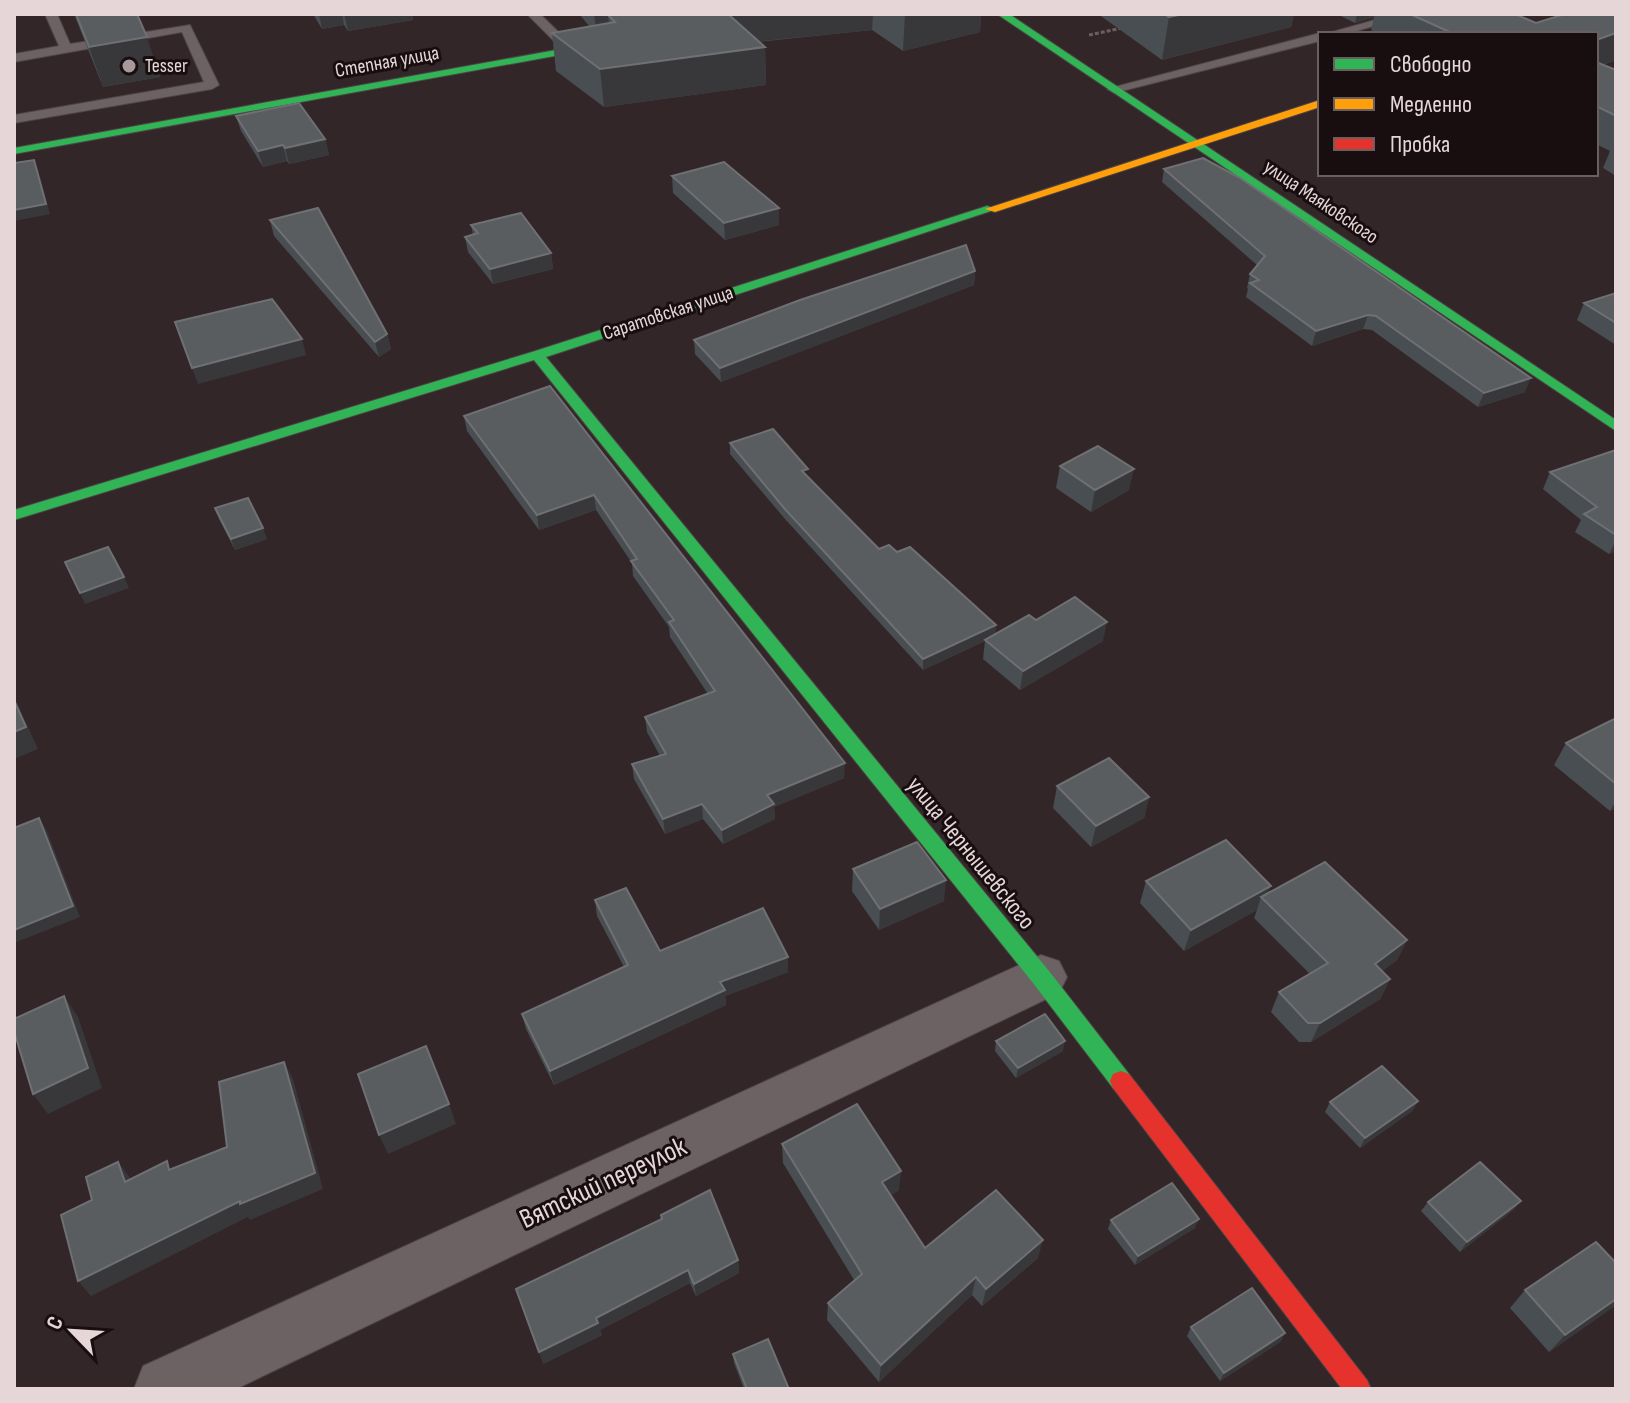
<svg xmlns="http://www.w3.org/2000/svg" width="1630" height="1403" font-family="'Sofia Sans Condensed',sans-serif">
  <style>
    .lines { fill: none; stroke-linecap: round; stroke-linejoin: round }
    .lane-casing { stroke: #4f4345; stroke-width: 2 }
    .street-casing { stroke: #4f4345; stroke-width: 2 }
    .fast-casing { stroke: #4f4345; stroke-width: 2 }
    .slow-casing { stroke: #4f4345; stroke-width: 2 }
    .jam-casing { stroke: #4f4345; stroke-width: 2 }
    .path { stroke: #695f60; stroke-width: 3; stroke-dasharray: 4 2; stroke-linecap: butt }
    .lane { fill: #6c6264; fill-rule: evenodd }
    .street { fill: #6c6264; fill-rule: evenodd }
    .fast { fill: #30b455; fill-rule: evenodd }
    .slow { fill: #ff9f0a; fill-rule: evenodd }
    .jam { fill: #e5322d; fill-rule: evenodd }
    .wall { fill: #484e52 }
    .shaded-wall { fill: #38383b }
    .building { fill: #595d60; stroke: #6f7073; stroke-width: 2 }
    .poi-dot { fill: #a7989a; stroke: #180e10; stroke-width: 3 }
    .labels { text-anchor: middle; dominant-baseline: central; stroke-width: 6; stroke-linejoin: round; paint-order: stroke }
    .far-street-label { font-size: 20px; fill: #e6d6d8; stroke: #180e10 }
    .far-poi-label { font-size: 20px; fill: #e6d6d8; stroke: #180e10; text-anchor: start }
    .street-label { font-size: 24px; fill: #e6d6d8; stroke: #180e10 }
    .near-street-label { font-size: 28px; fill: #e6d6d8; stroke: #180e10 }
  </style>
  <rect width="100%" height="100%" fill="#332628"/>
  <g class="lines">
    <!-- lane casing -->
    <g class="lane-casing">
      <g id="lane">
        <path d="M45,14h12l13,30 120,-19 29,60 -7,4 -198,34v-8l190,-33 -22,-50 -168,30v-8l45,-8z"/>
        <path d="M527,14h13l35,34v6h-8z"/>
        <path d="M1396,14h20l-70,20h-21z"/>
        <path d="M1320,33l3,1h-3v7l-206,52 -7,-4z"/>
      </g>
    </g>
    <!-- street casing -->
    <g class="street-casing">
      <path id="street" d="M1041,955l18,6 8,16 -8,16 -823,396h-102l9,-23z"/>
    </g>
    <!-- fast casing -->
    <g class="fast-casing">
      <g id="fast">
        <path d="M997,14h12l607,406v11z"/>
        <path d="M611,40l5,3 -1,2 -601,109v-6z"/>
        <path d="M987,206l10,3 -451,148 503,614 80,103 3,7 -3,7 -8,3 -8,-3 -80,-105 -499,-623 -520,160v-10l518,-158z"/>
      </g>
    </g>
    <!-- slow casing -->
    <g class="slow-casing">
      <path id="slow" d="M1320,100v7l-325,105 -10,-3z"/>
    </g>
    <!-- jam casing -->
    <g class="jam-casing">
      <path id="jam" d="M1121,1071l8,3 238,306 4,9h-29l-229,-301 -3,-7 3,-7z"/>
    </g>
    <!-- path -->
    <path class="path" d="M1089,35l33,-7"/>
    <!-- lane -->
    <use href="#lane" class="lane"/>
    <!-- street -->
    <use href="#street" class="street"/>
    <!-- fast -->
    <use href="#fast" class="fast"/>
    <!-- slow -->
    <use href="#slow" class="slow"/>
    <!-- jam -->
    <use href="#jam" class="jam"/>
  </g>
  <!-- wall -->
  <g class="wall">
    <path d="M74,14h63l23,63 -57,10z"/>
    <path d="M313,14h101h-2l1,6 -65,11 -4,-6 -22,4z"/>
    <path d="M579,14h402l-1,18 -77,19 -31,-21 -114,12 7,5 1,38 -162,22 -48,-36 -4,-38 38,-6z"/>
    <path d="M1098,14h196l-3,13 -129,33z"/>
    <path d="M1337,14h178l21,9 29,-9h51v46l-13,5 13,5v106l-13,-8 7,-17 -14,-7v-110h-217l-8,-4 3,-13 -19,6z"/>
    <path d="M236,116l89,23 4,16 -40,9 -2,-3 -24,6 -22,-36z"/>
    <path d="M1164,169l361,223 -47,15 -106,-77 -9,-1 -51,17 -66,-49 2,-8 -1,-1 3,-14 7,-9 -95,-83z"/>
    <path d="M672,176l107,49 -54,15 -52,-47z"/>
    <path d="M270,220l117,114 4,15 -12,8 -105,-121z"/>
    <path d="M471,225l80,28 2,16 -60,15 -25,-32 -3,-15 8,-2z"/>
    <path d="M975,271l-1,14 -253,97 -26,-28 -1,-14z"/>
    <path d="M1616,293v52l-39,-25 7,-17z"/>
    <path d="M550,386l294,392 -70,29 1,12 -52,25 -20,-25 -38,15 -31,-55 -2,-15 28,-8 -13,-24 -2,-15 63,-23 -38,-57 -1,-10 -36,-51 -1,-13 -36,-53 -57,20 -72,-99 -3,-15z"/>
    <path d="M730,443l78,34 71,72 18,3 99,73 -1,9 41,-14 67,21 -83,49 -37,-31 2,-18 -62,29 -138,-151 -55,-65z"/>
    <path d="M1616,450v101l-7,3 -34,-22 6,-12 -38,-31 7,-17z"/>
    <path d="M1060,466l69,24 -38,22 -35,-24z"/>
    <path d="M215,508l52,31 -32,11 -16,-31z"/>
    <path d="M1616,718v90l-6,3 -56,-46 12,-22z"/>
    <path d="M1057,786l92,11 -5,21 -53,29 -38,-39z"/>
    <path d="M853,869l91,32 -65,29 -27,-39z"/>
    <path d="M1146,881l122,13 139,46 -10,20 -15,11 8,8 -10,20 -69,43h-12l-28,-30 8,-20 31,-18 -56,-56 3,-8 -73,41 -44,-48z"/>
    <path d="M595,900l65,51 128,6v15l-63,24 1,9 -172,80 -28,-56 -4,-15 102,-47 -27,-51z"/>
    <path d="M996,1041l67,10 -47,27 -21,-27z"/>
    <path d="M1418,1101l-6,10 -52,37 -35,-36 5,-10z"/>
    <path d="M782,1144l117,46 -8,5 34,53 113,10 -56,48 -10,-11 -93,87 -52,-62 1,-17 26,-23 -71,-117z"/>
    <path d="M1521,1201l-8,9 -53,42 -39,-41 7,-9z"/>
    <path d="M661,1215l77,45 1,13 -43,23 -6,-13 -90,47 2,5 -59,29 118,-145z"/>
    <path d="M1111,1220l84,8 -60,37 -27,-36z"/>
    <path d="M1616,1263v42l-67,47 -39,-44 15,-18z"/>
    <path d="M1191,1327l94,6 -5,9 -60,39 -33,-45z"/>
    <path d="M733,1354l56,35h-45l-10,-26z"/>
  </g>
  <!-- shaded-wall -->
  <g class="shaded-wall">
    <path d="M319,14h23l2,11 -22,4z"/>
    <path d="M344,14h70h-2l1,6 -65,11z"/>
    <path d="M594,14h116l-95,8 -7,-7 2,17 -13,3z"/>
    <path d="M722,14h151l-1,16 -149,15z"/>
    <path d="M905,14h76l-1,18 -77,19z"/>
    <path d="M1184,14h110l-3,13 -129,33 7,-43z"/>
    <path d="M1357,14h18l-1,3 -19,6z"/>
    <path d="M1616,33v27l-20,7v-27z"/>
    <path d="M147,37l13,40 -57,10 -14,-40z"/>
    <path d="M765,47l1,38 -162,22 -4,-38z"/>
    <path d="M325,139l4,16 -40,9 -4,-16z"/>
    <path d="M283,145l4,16 -24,6 -5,-16z"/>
    <path d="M34,160l4,10 12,44 -36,7v-11z"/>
    <path d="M779,208v17l-54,15 -1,-17z"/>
    <path d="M551,253l2,16 -60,15 -3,-15z"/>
    <path d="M975,271l-1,14 -253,97 -1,-14z"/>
    <path d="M1368,315l-5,14 -51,17 4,-15z"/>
    <path d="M387,334l4,15 -12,8 -4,-15z"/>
    <path d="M302,339l4,16 -108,29 -6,-16z"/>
    <path d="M1531,378l-6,14 -47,15 6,-14z"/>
    <path d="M1134,469l-5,21 -38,22 4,-22z"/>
    <path d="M594,495l2,15 -57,20 -2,-15z"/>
    <path d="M263,528l4,11 -32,11 -4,-11z"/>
    <path d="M1616,540v11l-7,3z"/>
    <path d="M124,577l5,11 -44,16 -5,-11z"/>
    <path d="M1107,622l-4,19 -83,49 3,-19z"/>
    <path d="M996,625l-1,11 -72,34v-11z"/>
    <path d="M14,697l24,52 -24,10z"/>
    <path d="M845,763l-1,15 -70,29 1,12 -52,25 -1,-14 45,-35z"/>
    <path d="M1149,797l-5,21 -53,29 5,-21z"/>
    <path d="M1616,801v7l-6,3z"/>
    <path d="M702,804l1,15 -38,15 -2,-15z"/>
    <path d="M39,818l7,11 34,88 -66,26v-13z"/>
    <path d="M946,880l-2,21 -65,29 1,-21z"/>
    <path d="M1271,886l-6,15 -4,-4 -4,13 -73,41 7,-21z"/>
    <path d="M1407,940l-10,20 -32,24 10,-20z"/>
    <path d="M788,957v15l-63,24 1,9 -172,80 -4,-14 170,-89z"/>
    <path d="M1390,979l-10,20 -69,43 9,-19z"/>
    <path d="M64,996l14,21 24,71 -54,26 -15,-20z"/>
    <path d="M1065,1041l-2,10 -47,27 2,-10z"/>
    <path d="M284,1062l9,17 30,110 -73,31 -2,-3 -157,79 -13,-15 162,-80z"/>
    <path d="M1418,1101l-6,10 -52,37 5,-10z"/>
    <path d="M449,1104l7,20 -68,30 -9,-19z"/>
    <path d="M118,1162l12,16 6,20 -11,-16z"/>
    <path d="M901,1171l-2,19 -18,11 1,-19z"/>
    <path d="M1521,1201l-8,9 -53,42 7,-10z"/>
    <path d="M1199,1219l-4,9 -60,37 3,-9z"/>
    <path d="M1043,1240l-5,18 -56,48 4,-17z"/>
    <path d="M738,1260l1,13 -43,23 -2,-12z"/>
    <path d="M688,1270l2,13 -90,47 2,5 -59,29 -4,-12 57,-34z"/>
    <path d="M976,1277l-4,18 -93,87 2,-17z"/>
    <path d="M1616,1299v6l-67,47 16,-17z"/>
    <path d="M1285,1333l-5,9 -60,39 4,-8z"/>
  </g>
  <!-- building -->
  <g class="building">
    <path d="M76,14h61l10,23 -58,10z"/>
    <path d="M616,14h112l37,33 -165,22 -48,-36 63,-11 -7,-7z"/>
    <path d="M1164,14h20l-15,3z"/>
    <path d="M1410,14h105l21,9 29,-9h51v19l-20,7v-6h-142z"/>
    <path d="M1596,62l20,8v46l-20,-10z"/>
    <path d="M299,103l26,36 -40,9 -2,-3 -25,6 -22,-35z"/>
    <path d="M1203,158l37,20 291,200 -47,15 -108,-77 -8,-1 -52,16 -66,-48 9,-3 -9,-6 15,-18 -101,-87z"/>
    <path d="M34,160l12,44 -32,6v-47z"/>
    <path d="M724,162l55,46 -55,15 -52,-47z"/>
    <path d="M318,208l69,126 -12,8 -105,-122z"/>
    <path d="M521,213l30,40 -61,16 -25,-32 13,-4 -7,-8z"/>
    <path d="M966,245l9,26 -255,97 -26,-28 106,-40z"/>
    <path d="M1616,293v30l-32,-20z"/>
    <path d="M272,299l30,40 -110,29 -17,-46z"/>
    <path d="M550,386l295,377 -78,32 7,9 -52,26 -20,-26 -39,15 -31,-55 34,-10 -21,-37 70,-26 -46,-69 5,-2 -43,-59 6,-2 -43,-64 -57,20 -73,-99z"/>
    <path d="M773,429l35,40 -6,2 77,78 10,-4 8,7 13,-5 86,78 -73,34 -139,-151 -54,-65z"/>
    <path d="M1098,446l36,23 -39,21 -35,-24z"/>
    <path d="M1616,450v85l-32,-21 13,-7 -47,-35z"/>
    <path d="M248,498l15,30 -32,11 -16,-31z"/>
    <path d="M108,547l16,30 -44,16 -15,-31z"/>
    <path d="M1075,597l32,25 -84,49 -38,-31 44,-25 7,5z"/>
    <path d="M14,700l12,27 -12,5z"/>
    <path d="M1616,718v66l-50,-41z"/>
    <path d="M1109,758l40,39 -53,29 -39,-40z"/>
    <path d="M39,818l34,88 -59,24v-102z"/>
    <path d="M1226,840l45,46 -80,44 -45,-49z"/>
    <path d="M917,842l29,38 -66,29 -27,-40z"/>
    <path d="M1325,862l82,78 -32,24 15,15 -70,44h-12l-29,-31 49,-29 -67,-66z"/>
    <path d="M626,888l34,63 103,-43 25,49 -68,25 5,8 -175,81 -28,-57 106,-49 -33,-65z"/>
    <path d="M64,996l24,72 -55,26 -19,-63v-12z"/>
    <path d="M1045,1014l20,27 -47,27 -22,-27z"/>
    <path d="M426,1046l23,58 -70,31 -21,-61z"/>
    <path d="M284,1062l31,111 -75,31v-3l-162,80 -17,-66 31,-15 -6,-23 32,-15 7,20 42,-21 2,9 58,-23 -8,-65z"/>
    <path d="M1382,1066l36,35 -53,37 -35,-36z"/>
    <path d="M857,1104l44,67 -19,11 43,66 71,-58 47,50 -57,49 -10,-12 -95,88 -53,-62 34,-29 -80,-130z"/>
    <path d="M1480,1162l41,39 -54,41 -39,-40z"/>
    <path d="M1172,1183l27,36 -61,37 -27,-36z"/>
    <path d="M710,1190l28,70 -44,24 -6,-14 -92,48 2,5 -59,29 -23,-63 146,-70 -1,-4z"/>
    <path d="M1596,1242l20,21v36l-51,36 -40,-45z"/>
    <path d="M1252,1288l33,45 -61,40 -33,-46z"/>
    <path d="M768,1339l21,50h-42l-14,-35z"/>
  </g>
  <!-- markers -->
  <circle class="poi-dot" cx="129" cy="66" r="8"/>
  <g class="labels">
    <!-- far-street labels -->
    <g class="far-street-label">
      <text transform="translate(387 62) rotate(-10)">Степная улица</text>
      <text transform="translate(1321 202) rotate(34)">улица Маяковского</text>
      <text transform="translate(668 313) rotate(-18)">Саратовская улица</text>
    </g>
    <!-- far-poi labels -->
    <g class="far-poi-label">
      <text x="145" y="66">Tesser</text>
    </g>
    <!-- street labels -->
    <g class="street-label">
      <text transform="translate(971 853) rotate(51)">улица Чернышевского</text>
    </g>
    <!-- near-street labels -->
    <g class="near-street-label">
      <text transform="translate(603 1183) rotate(-25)">Вятский переулок</text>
    </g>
  </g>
  <!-- border -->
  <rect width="1630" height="1403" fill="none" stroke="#e6d6d8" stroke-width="32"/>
  <!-- legend -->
  <rect x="1318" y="32" width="280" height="144" fill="#180e10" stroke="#6a5e60" stroke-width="2"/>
  <rect x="1334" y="58" width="40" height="12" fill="#30b455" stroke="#6a5e60" stroke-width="2"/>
  <text x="1390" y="72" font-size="24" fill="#e6d6d8">Свободно</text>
  <rect x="1334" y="98" width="40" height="12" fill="#ff9f0a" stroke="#6a5e60" stroke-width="2"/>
  <text x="1390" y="112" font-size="24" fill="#e6d6d8">Медленно</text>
  <rect x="1334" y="138" width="40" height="12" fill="#e5322d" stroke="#6a5e60" stroke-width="2"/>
  <text x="1390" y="152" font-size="24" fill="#e6d6d8">Пробка</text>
  <!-- north arrow -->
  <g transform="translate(72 1331) rotate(295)" stroke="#180e10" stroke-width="6" paint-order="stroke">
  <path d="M0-6L14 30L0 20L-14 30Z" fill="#e6d6d8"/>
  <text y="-12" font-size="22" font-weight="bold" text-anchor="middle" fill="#e6d6d8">С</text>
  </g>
</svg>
